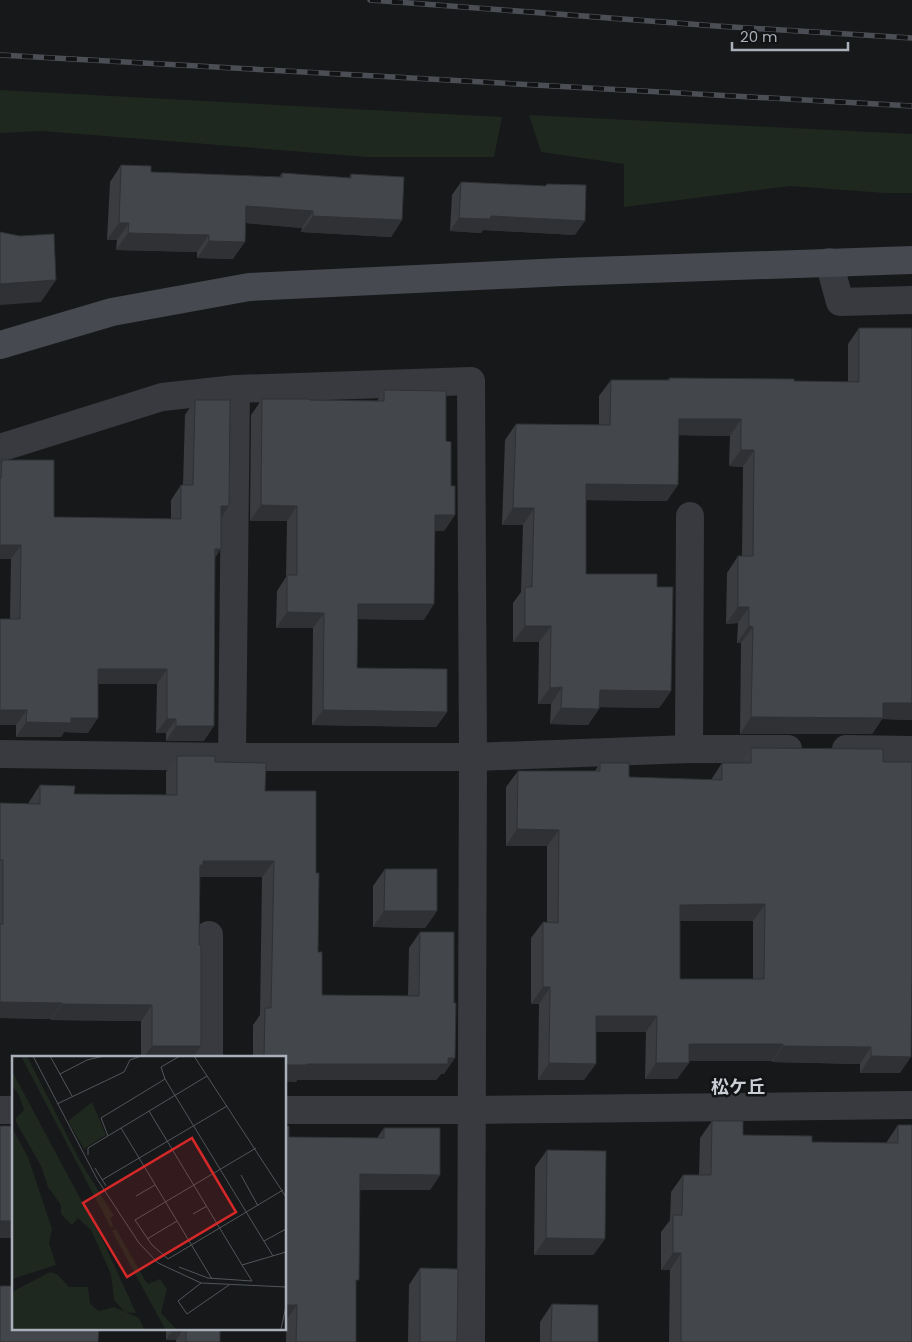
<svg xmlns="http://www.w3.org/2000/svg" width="912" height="1342" font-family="Poppins,'Noto Sans JP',sans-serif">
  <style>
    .green { fill: #1f281f }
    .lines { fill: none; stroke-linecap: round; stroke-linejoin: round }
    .street { stroke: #383a3f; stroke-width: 28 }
    .secondary { stroke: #46494f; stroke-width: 28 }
    .rail-casing { stroke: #4b4e54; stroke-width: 5.5 }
    .rail { stroke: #121315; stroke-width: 4; stroke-dasharray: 11; stroke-linecap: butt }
    .wall { fill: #3a3c40; fill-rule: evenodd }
    .shaded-wall { fill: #2f3134 }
    .building { fill: #43464a; stroke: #2f3134; fill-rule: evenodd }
    .labels { text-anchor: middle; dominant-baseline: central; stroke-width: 5; stroke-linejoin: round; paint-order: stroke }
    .quarter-label { font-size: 18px; font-weight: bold; fill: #cacfd6; stroke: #121315 }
    .inset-road { fill: none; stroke: #51555a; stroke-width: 1 }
    .view { fill: #d62828; fill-opacity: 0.15; stroke: #d62828; stroke-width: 2.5 }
    .inset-edge { fill: none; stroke: #a9b0ba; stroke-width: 2.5 }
  </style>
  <rect width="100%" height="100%" fill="#17181a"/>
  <!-- green -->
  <g class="green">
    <path d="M0,90l502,27 -8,40h-127l-325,-26 -42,2z"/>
    <path d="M529,115l383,19v59h-28l-94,-7 -166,21v-43l-83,-12z"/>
  </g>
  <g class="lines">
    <!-- street -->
    <g class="street">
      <path d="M829,262l11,40 72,-2"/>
      <path d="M0,448l162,-51 74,-8 235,-8 2,376 -2,585"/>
      <path d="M689,749l1,-233"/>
      <path d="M846,749l66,1"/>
      <path d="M0,754l232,3h241l216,-8h99"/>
      <path d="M232,757l4,-368"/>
      <path d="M209,1057v-122"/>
      <path d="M0,1110h14"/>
      <path d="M285,1110h187l440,-5"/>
    </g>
    <!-- secondary -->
    <path class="secondary" d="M0,345l112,-33 137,-25 314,-15 349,-12"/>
    <!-- rail casing -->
    <g class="rail-casing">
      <g id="rail">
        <path d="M370,0l346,26 196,12"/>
        <path d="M0,55l912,51"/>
      </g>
    </g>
    <!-- rail -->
    <use href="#rail" class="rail"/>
  </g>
  <!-- wall -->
  <g class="wall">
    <path d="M121,165l30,7 128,5 3,-4 67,5 2,-4 51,46 -11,17 -90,-5 1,-4 -56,-5 -13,36 -36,-1v-6l-81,-2 1,-10h-10l3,-58z"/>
    <path d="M461,182l84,4 2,-2 28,51 -92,-5 -2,3 -31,-2 2,-36z"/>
    <path d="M859,328h53v392l-30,-1 -10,15h-132l1,-91h-4l1,-20 -12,1 1,-51 11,-17h4l1,-89 -14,-1 1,-30 -51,-1 -12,66 -81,-1v74l71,13 14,104 -12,17 -59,-1 -12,18 -38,-1 1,-20h-13l1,-62h-26v-39l8,-11 2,-67h-21l3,-85 11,-16 83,1v-29l12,-16h57l1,-2 125,3 54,1v-38z"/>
    <path d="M384,390l62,51 9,74 -11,16h-9l-11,89 -66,-1 -1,49 90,44 -11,15 -124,-2 1,-97h-37l1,-37 9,-14 1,-56h-37l1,-106 11,-16 115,2z"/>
    <path d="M195,400l26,117 -6,40 -11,184h-38v-8h-10l1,-49h-59l-10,49 -24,-1 -3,5h-45v-12h-16v-106h10l1,-60h-11v-96l2,-3 52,57 117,2v-19l10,-15h2l2,-70z"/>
    <path d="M751,748l132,14 17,311h-40v-9l-88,-2v-1h-83l-12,18h-32l1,-47h-50l-12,48h-46l1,-76h-8v-66l12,-16h4v-76h-41v-59l12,-16h77l5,-8 29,14 82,3 11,-17h19zM680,921h73v58h-73z"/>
    <path d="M177,756l38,6 50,29 51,82 2,79 4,43 86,1 1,-48 11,-16 24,142h-3l-5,6h-139l-1,2 -11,-1v-24h-32v-32l7,-10 2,-138h-62l-1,68 2,101 -8,11h-52v-36l-90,-1v-1l-51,-1v-215l29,1v-2l11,-17 34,9 92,1v-23z"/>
    <path d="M385,869l52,42 -12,17 -52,-1v-41z"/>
    <path d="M712,1121l31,14 69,7 74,1 12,-18 14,217h-243l1,-72h-9v-38l9,-12 1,-28 12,-17h16l1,-37z"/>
    <path d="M384,1128l56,47 -10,15h-70l-4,94v58h-70l3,-205 88,1z"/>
    <path d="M547,1150l58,89 -12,16h-59l1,-88z"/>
    <path d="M420,1268l37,74h-49l1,-57z"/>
    <path d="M552,1304l46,38h-58v-20z"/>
    <path d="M166,1328h54v14h-44v-2h-10z"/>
  </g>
  <!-- shaded-wall -->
  <g class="shaded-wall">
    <path d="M246,206l67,5 -11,17 -67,-6z"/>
    <path d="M313,216l89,4 -11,17 -90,-5z"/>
    <path d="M491,216l94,5 -10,14 -92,-5 -2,3 -31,-2 9,-13z"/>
    <path d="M119,223h10l-12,17h-10z"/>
    <path d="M128,233l81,2 -12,17 -81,-2z"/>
    <path d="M209,241l36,1 -12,17 -36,-1z"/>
    <path d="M56,280l-15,22 -41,3v-21z"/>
    <path d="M679,419h62l-11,17 -62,-1z"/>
    <path d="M741,450h13l-11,17 -14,-1z"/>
    <path d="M586,484l92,1 -11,16 -92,-1z"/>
    <path d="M261,505l36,1 -10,15h-37z"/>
    <path d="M221,506h8l-10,15z"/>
    <path d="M513,508h21l-11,17h-21z"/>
    <path d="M435,515h20l-11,16h-20z"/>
    <path d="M0,545h21l-10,14h-11z"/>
    <path d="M215,549h6l-10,15z"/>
    <path d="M358,604h76l-10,16 -77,-1z"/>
    <path d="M738,607h11l-11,16 -12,1z"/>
    <path d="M287,612l37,1 -11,15h-37z"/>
    <path d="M525,626h26l-12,16h-26z"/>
    <path d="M749,626l4,1 -12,16h-4z"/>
    <path d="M98,669h69l-10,15h-69z"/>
    <path d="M562,687l-11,17h-13l12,-16z"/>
    <path d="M600,690l71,1 -12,17 -71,-1z"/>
    <path d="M883,703h29v17l-30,-1 -10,15h-132l11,-17z"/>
    <path d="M561,708l38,1 -11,16 -38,-1z"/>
    <path d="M0,710h27l-11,15h-16z"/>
    <path d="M323,710l124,2 -11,15 -124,-2z"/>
    <path d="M71,718h27l-10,15 -24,-1 -3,5h-45l10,-15z"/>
    <path d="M167,719h9l-10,14h-10z"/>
    <path d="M176,726h38l-10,15h-38z"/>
    <path d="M517,829l42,1 -12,16h-41z"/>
    <path d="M203,861h71l-12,16h-68z"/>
    <path d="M765,904l-12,17h-84l11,-16z"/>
    <path d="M384,911h53l-12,17 -52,-1z"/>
    <path d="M543,987h7l-11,17h-8z"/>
    <path d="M0,1002l62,1 -11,16 -51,-1z"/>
    <path d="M62,1004l90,1 -11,16 -90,-1z"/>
    <path d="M596,1016h61l-11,16h-61z"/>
    <path d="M689,1044h94l-11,17h-95z"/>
    <path d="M152,1046h49l-8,11h-49z"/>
    <path d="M783,1046l88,1 -11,17 -88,-2z"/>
    <path d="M871,1056l40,1 -11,16h-40z"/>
    <path d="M455,1058l-11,16h-3l-5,6h-139l-1,2 -11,-1v-16l22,-1z"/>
    <path d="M549,1063l47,1 -12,16h-46z"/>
    <path d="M656,1063h33l-12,16h-32z"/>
    <path d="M360,1174l80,1 -10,15h-81z"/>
    <rect x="0" y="1221" width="14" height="17"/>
    <path d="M546,1238l59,1 -12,16h-59z"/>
    <path d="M673,1253h8l-11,17h-9z"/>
    <path d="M285,1305h12l-11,15h-1z"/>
    <path d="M174,1328h10l-8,12h-10z"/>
  </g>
  <!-- building -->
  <g class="building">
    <path d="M121,165l30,1v6l131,5v-4l69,5v-4l53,3 -2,43 -89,-4v-5l-67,-5 -1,36 -36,-1v-6l-81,-2 1,-10h-10z"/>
    <path d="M461,182l85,4 1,-2 39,1 -1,36 -94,-5 -1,3 -31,-1z"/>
    <path d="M0,232l20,4 34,-2 2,46 -56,4z"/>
    <path d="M859,328h53v375h-29v15l-132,-1 2,-90 -4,-1v-19h-11v-51h15l1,-106h-13v-31h-62l-1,66 -92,-1v90h71v13h16l-2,104 -71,-1 -1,19 -38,-1 1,-21 -12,1 1,-62h-26v-39h7l2,-79h-21l3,-84 94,1 1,-45h59l-1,-2 125,1v2l65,1z"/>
    <path d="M384,390l62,1v50l5,1v44h4v29h-20l-1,89h-76l-1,64 90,1v43l-124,-2 1,-97 -37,-1v-37h10v-69l-36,-1 1,-106h48v1l74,1z"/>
    <path d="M195,400h35l-1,106h-8v43h-6l-1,177h-38v-7h-9v-50h-69v49h-27v5l-45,-1 1,-12h-27v-91h20l1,-74h-21v-67h1l1,-18h52v57l127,2v-34h12z"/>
    <path d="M751,748l132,1v13h29v212l-1,83 -40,-1v-9l-88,-1v-2h-94v19h-33l1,-47h-61v48l-47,-1 1,-76h-7v-65l15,1 1,-93 -42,-1 1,-58h82v-8h29v14l93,3v-17h29zM765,904l-1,75h-84v-74z"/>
    <path d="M177,756h38v6l51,1 -1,28h51v82h3l-1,79h4v43l97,1 1,-64h34v71h2l-1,55h-7v6h-141v1h-22v-8h-21l1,-49h6l3,-147h-71v4h-3l-1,80h2v101h-49v-41l-90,-1v-1l-62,-1v-78h3v-64h-3v-57l40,1v-19l35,1 -1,8 103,1z"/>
    <path d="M385,869h52v42h-53z"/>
    <path d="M712,1121h31v14l69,1v6l86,1v-18h14v217h-231v-89h-8v-38h9l1,-40h28z"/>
    <rect x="0" y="1126" width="14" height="95"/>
    <path d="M285,1126h4v11l95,1v-10h56v47l-80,-1 -1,106h-3v62h-60l1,-37h-12z"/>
    <path d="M547,1150l59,1 -1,88 -59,-1z"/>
    <path d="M420,1268l38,1 -1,73h-37z"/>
    <path d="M0,1286h14v42h85l-1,14h-98z"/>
    <path d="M552,1304l46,1v37h-47z"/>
    <rect x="186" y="1328" width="34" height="14"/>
  </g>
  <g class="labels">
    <!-- quarter labels -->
    <g class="quarter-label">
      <text x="738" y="1086">松ケ丘</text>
    </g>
  </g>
  <!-- overview -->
  <g transform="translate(12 1056)">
    <rect width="274" height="274" fill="#17181a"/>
    <path d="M9,0h6l53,105 34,55 -4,2 3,8 -2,2zM0,15l91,170 33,72 -11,-1 -11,-12 -3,-26 -20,-44 -13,-12 -6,7 -11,-11v-9l-13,-18 -7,-21 -25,-44v-4l8,-8 -6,-17 -6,-7zM80,46l14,33 -22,14 -16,-28zM0,72l16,29 24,72 -3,14 7,22 -44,14zM104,173l29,51 3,4 12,-5 7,10 -6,24 15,16h-11l-53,-98zM38,216l7,2 12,13h19l2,17 9,7 15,-4 25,11 5,11h-132v-37z" fill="#1f281f"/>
    <path class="inset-road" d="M21,0l64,123 42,64 19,20 43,20 85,4M38,0l22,40M182,0l92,141M48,18l27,-14 17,-4M153,23l108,177M45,48l67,-32 6,-12 11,-4M137,55l93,154 44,-13M109,72l91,151M96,80l-7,-18 64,-39 -4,-12 19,-11M244,92l-121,72 17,25 16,14 115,-69M76,99v-7l119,-72M83,112l11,18M229,119l17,31M90,124l125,-74M124,140l19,-11M181,158l14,-8M135,183l30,-18M252,185l22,-12M167,211l29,11 44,3 -10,-16M189,227l-23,18 9,13 42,-29M269,273l5,-23"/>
    <path class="view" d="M180,82l44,74 -109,65 -44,-74z"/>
    <rect width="274" height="274" class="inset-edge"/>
  </g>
  <!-- scale -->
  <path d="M732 42v8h116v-8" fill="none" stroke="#a9b0ba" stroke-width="2.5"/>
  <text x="740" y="42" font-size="15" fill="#a9b0ba" stroke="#121315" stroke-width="4" paint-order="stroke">20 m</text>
</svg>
